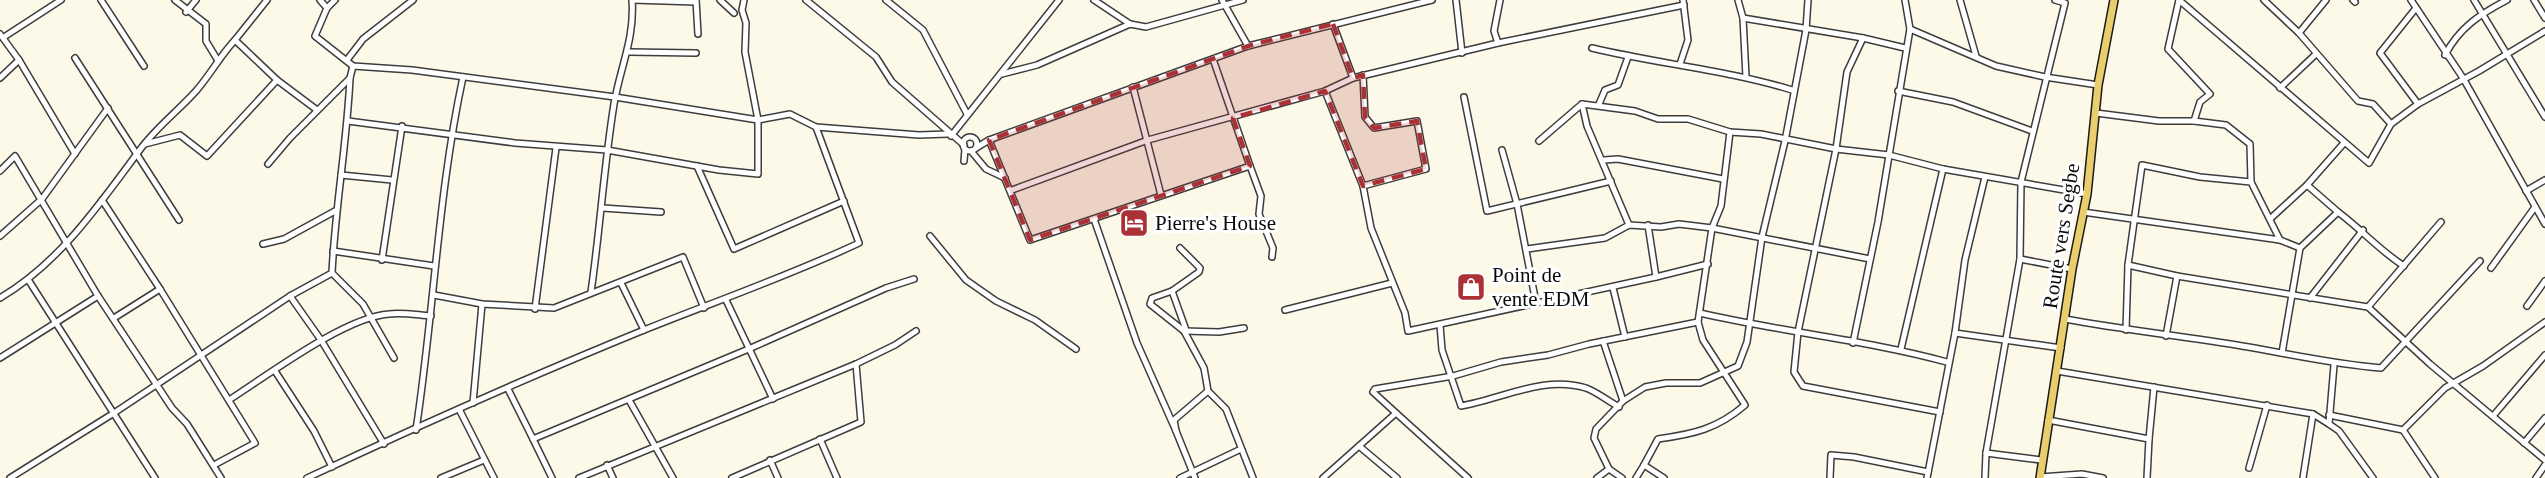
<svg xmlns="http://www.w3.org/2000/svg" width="2545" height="478" font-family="Georgia,serif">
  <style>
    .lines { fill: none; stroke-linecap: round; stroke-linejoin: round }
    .minor-casing { stroke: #3d3d3d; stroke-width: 8 }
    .major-casing { stroke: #1b1b1b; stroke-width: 10 }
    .minor { stroke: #fff; stroke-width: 5 }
    .major { stroke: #eacd6c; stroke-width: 7 }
    .marked { fill: #aa3135; fill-opacity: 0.2; stroke: #aa3135; stroke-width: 4.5; stroke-dasharray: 12 8; stroke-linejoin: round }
    .labels { text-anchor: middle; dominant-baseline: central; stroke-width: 6; stroke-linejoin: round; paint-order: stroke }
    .poi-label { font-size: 21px; fill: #0a0a0a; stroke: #fff; text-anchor: start }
    .street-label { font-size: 21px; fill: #0a0a0a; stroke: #fff }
  </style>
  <rect width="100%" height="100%" fill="#fdf9e9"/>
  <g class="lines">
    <!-- minor casing -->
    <g class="minor-casing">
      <g id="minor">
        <path d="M101,0l43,66"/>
        <path d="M175,0l31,24v17l11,18"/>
        <path d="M320,0l7,8 -12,28 38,30 59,4 203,27 143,23 32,-6 26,13 103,8 29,-1"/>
        <path d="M632,0l64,2"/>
        <path d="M696,0l2,34"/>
        <path d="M720,0l14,13"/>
        <path d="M806,0l70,57 16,25 72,63"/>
        <path d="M886,0l37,30 44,84"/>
        <path d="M1094,0l36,24"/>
        <path d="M1222,0l26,46"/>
        <path d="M1456,0l6,53"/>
        <path d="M1738,0l5,18 3,59"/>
        <path d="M1960,0l16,56"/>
        <path d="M2179,0l190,163 22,-39 27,-20 61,-33 66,-40"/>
        <path d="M2179,0l-11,49 42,45 -10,8 -6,19 32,4 24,19 1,38"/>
        <path d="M2264,0l35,33 59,68 15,3 18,20"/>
        <path d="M2353,0l2,2"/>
        <path d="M2411,0l52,78 82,146"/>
        <path d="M2474,0l71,117"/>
        <path d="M2534,0l11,18"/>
        <path d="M327,8l8,-8"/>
        <path d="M2416,8l-36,45 38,51"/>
        <path d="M186,12l10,-12"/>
        <path d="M1743,18l120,20 42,10"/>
        <path d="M1910,29l86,37 49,11 53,8"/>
        <path d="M2299,33l27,-33"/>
        <path d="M0,34l19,26 56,94"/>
        <path d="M4,37l57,-37"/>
        <path d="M1863,38l-16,34 -11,77 -38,183 -4,40 9,14 137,26"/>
        <path d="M235,40l32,-40"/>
        <path d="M1498,43l-4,-12 6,-31"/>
        <path d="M1592,48c67,16 135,22 200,42"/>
        <path d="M629,52l67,1"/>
        <path d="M2445,55c14,-27 35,-41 62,-55"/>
        <path d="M75,58l104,162"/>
        <path d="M1213,59l37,107 11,30 -2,18 14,34 -1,9"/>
        <path d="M347,60l16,-21 50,-39"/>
        <path d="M1680,64l8,-24 -5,-40"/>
        <path d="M1002,74l35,-9 93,-41 16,3 97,-27"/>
        <path d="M0,78l19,-18"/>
        <path d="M1353,78l145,-35 186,-38"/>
        <path d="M1133,87l28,108"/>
        <path d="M2280,88l36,-34"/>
        <path d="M1325,91l38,95 8,42 34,85 3,18 248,-54"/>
        <path d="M1898,91l55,11 79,29"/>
        <path d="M1464,97l23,114 124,-30"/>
        <path d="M1582,104l5,22 42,99"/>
        <path d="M1599,104l6,-14 13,-5 10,-28"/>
        <path d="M2096,113l63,8h35"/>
        <path d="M348,121l167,22 92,7 112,20 39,4v-54l-13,-68 1,-29 -4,-13 2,-10"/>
        <path d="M951,136l108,-136"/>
        <circle cx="970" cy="144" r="7"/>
        <path d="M989,140l41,100 220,-74"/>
        <path d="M1539,141l43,-37 53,7 23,8h30l42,13 31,2 75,15 53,6 54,14 144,25"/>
        <path d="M145,144l35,-9 27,21 70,-76"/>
        <path d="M976,148l13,-8 259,-94 184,-46"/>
        <path d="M1502,150l15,54 19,99"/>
        <path d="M971,151l15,18 19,9"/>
        <path d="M1604,160l14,-1 105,20"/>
        <path d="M964,161l1,-12"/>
        <path d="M268,164l22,-26 60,-60 3,-12"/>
        <path d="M697,166l37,83 110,-48"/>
        <path d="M0,171l15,-15 83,140 74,112 15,16 34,54"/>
        <path d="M341,175l51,5"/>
        <path d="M2307,185l31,27"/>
        <path d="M1363,186l63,-17 -9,-48 -43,7 -9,-11 -2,-42"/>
        <path d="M1012,190l136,-50 177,-49 28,-13 -20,-54"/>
        <path d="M2526,191l19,-11"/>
        <path d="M102,200l58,89"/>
        <path d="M603,208l58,4"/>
        <path d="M2083,212l197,28 20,8"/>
        <path d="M1094,219l43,124 39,88"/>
        <path d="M2270,219l37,-34 37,-42"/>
        <path d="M1648,225l8,52 52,-13"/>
        <path d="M0,236l42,-37 66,-91"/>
        <path d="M930,236l36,44 30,21 39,19 41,29"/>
        <path d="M263,244l21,-5 51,-28"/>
        <path d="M1180,248l20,20 -1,4 -27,19 -20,7 -2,6 34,27 20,37 4,23 18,18 27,69"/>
        <path d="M1527,249l78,-11 24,-13 32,2 18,-3 33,4 158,31"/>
        <path d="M333,251l101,15"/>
        <path d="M2020,259l52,10"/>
        <path d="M382,260l20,-134"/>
        <path d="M2128,265l49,11 191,31 62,57 115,96"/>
        <path d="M2491,268l44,-61"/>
        <path d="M332,273l31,31 31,54"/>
        <path d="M29,281l126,197"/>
        <path d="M621,283l23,47"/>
        <path d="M1613,288l12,49"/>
        <path d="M1172,291l14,39"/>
        <path d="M591,292c9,-62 13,-126 23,-188 6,-36 21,-66 18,-104"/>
        <path d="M434,295l48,9 72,4 129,-51 21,51"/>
        <path d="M290,296l31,44 63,104"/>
        <path d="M0,298c61,-36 100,-95 142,-151 16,-21 37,-37 54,-56 14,-16 24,-35 39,-51l42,40 40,30"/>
        <path d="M2310,298l53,-68"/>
        <path d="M726,300l47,99"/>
        <path d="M2527,306l18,-25"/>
        <path d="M2368,307l73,-85"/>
        <path d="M535,309l21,-161"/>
        <path d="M1285,310l107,-27"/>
        <path d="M1700,313c82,19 166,27 247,49"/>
        <path d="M114,318l46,-29 95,154 -41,22"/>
        <path d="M2065,319c59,11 118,17 177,27 48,8 90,18 139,22l99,-107"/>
        <path d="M1440,325l2,25 19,56c41,-7 83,-31 125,-18 11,4 22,13 33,19"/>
        <path d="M2126,330l2,-65 14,-100 58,12 51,5 29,58"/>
        <path d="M1184,331l35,1 25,-4"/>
        <path d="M1955,333l106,15"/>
        <path d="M2166,336l11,-60"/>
        <path d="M1603,341l20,60"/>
        <path d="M1853,343l25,-121 32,-193 -5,-29"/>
        <path d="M1901,349l42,-180"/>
        <path d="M2282,353l18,-105 38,-36c23,17 42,39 66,54"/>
        <path d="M0,358l98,-62"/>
        <path d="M2334,365l-5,59 10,7 34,47"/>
        <path d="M275,371l39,60 18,36"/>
        <path d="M2057,371l256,43"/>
        <path d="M508,389l25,50 218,-91 135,-60 28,-9"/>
        <path d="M229,400c39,-25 116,-83 160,-86 13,-2 28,1 42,2"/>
        <path d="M629,400l44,78"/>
        <path d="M473,403l9,-99"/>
        <path d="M460,411l34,67"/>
        <path d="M1396,413l72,65"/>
        <path d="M2329,415l74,15 42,-42 38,-22 62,-44"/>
        <path d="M2493,416l52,-61"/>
        <path d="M2048,420l101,19 -2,39"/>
        <path d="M416,430c18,-118 22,-237 47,-353"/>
        <path d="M2403,430l32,48"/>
        <path d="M533,439l19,39"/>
        <path d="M820,439l17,39"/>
        <path d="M2149,439l5,-52"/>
        <path d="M2524,443l21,-25"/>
        <path d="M1359,446l38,32"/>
        <path d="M1986,453l55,7"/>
        <path d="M770,460l8,18"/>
        <path d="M607,465l6,13"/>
        <path d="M1644,465l14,-26c36,-5 59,-10 87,-34l-42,-65 -5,-18 14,-94 9,-22 9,-74"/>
        <path d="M2249,468l18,-63"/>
        <path d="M2040,477l42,-3 21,4"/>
        <path d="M10,478l104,-65 176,-117 42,-23c3,-65 15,-130 18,-195"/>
        <path d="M307,478c111,-52 224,-102 337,-148 72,-29 145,-54 215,-87l-43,-116"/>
        <path d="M441,478l43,-18"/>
        <path d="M579,478l277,-114 39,-19 21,-14"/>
        <path d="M732,478l129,-56 -5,-58"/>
        <path d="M1180,478l61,-29"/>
        <path d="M1195,478l-19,-47 -2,-11 34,-29"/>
        <path d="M1323,478l73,-65 -23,-21 2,-3 78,-13 48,-14 47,-7 41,-11 109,-22"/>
        <path d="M1597,478l12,-9"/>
        <path d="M1622,478l-13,-9 -15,-31 2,-9 27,-28 22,-14 21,-4h34l38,-17 9,-24 15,-105 23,-96 21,-111 2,-30"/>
        <path d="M1636,478l8,-13 20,13"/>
        <path d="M1830,478l1,-23 23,2 74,15"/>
        <path d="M1927,478l28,-145 10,-73 20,-83"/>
        <path d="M1985,478l1,-25 34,-194 1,-77 44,-179 -10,-3"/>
        <path d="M2303,478l10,-64 16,10"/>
        <path d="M2536,478l9,-13"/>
      </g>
    </g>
    <!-- major casing -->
    <g class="major-casing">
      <path id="major" d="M2040,478l32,-209 15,-75 11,-109 16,-85"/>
    </g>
    <!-- minor -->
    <use href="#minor" class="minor"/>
    <!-- major -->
    <use href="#major" class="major"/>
  </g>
  <!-- marked area -->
  <path class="marked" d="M1333,24l20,54 10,-3 2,42 9,11 43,-7 9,48 -63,17 -38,-95 -92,27 17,48 -220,74 -41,-100 259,-94z"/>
  <!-- icons -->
  <defs>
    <g id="hotel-square" transform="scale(1.5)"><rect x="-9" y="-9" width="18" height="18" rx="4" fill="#aa3135" stroke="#fff"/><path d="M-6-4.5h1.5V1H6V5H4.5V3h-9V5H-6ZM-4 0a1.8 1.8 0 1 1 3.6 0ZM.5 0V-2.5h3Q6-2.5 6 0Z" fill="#fff"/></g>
    <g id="shop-square" transform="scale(1.5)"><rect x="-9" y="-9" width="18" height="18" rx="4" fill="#aa3135" stroke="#fff"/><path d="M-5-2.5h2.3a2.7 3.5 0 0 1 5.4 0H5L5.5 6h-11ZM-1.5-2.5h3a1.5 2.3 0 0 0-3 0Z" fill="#fff"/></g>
  </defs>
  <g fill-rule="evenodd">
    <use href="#hotel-square" x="1134" y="223"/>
    <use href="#shop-square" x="1471" y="287"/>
  </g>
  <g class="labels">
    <!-- poi labels -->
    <g class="poi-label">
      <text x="1155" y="223">Pierre's House</text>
      <text x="1492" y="275">Point de<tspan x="1492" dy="24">vente EDM</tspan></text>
    </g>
    <!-- street labels -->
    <g class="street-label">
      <text transform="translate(2061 236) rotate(-81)">Route vers Segbe</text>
    </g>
  </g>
</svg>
